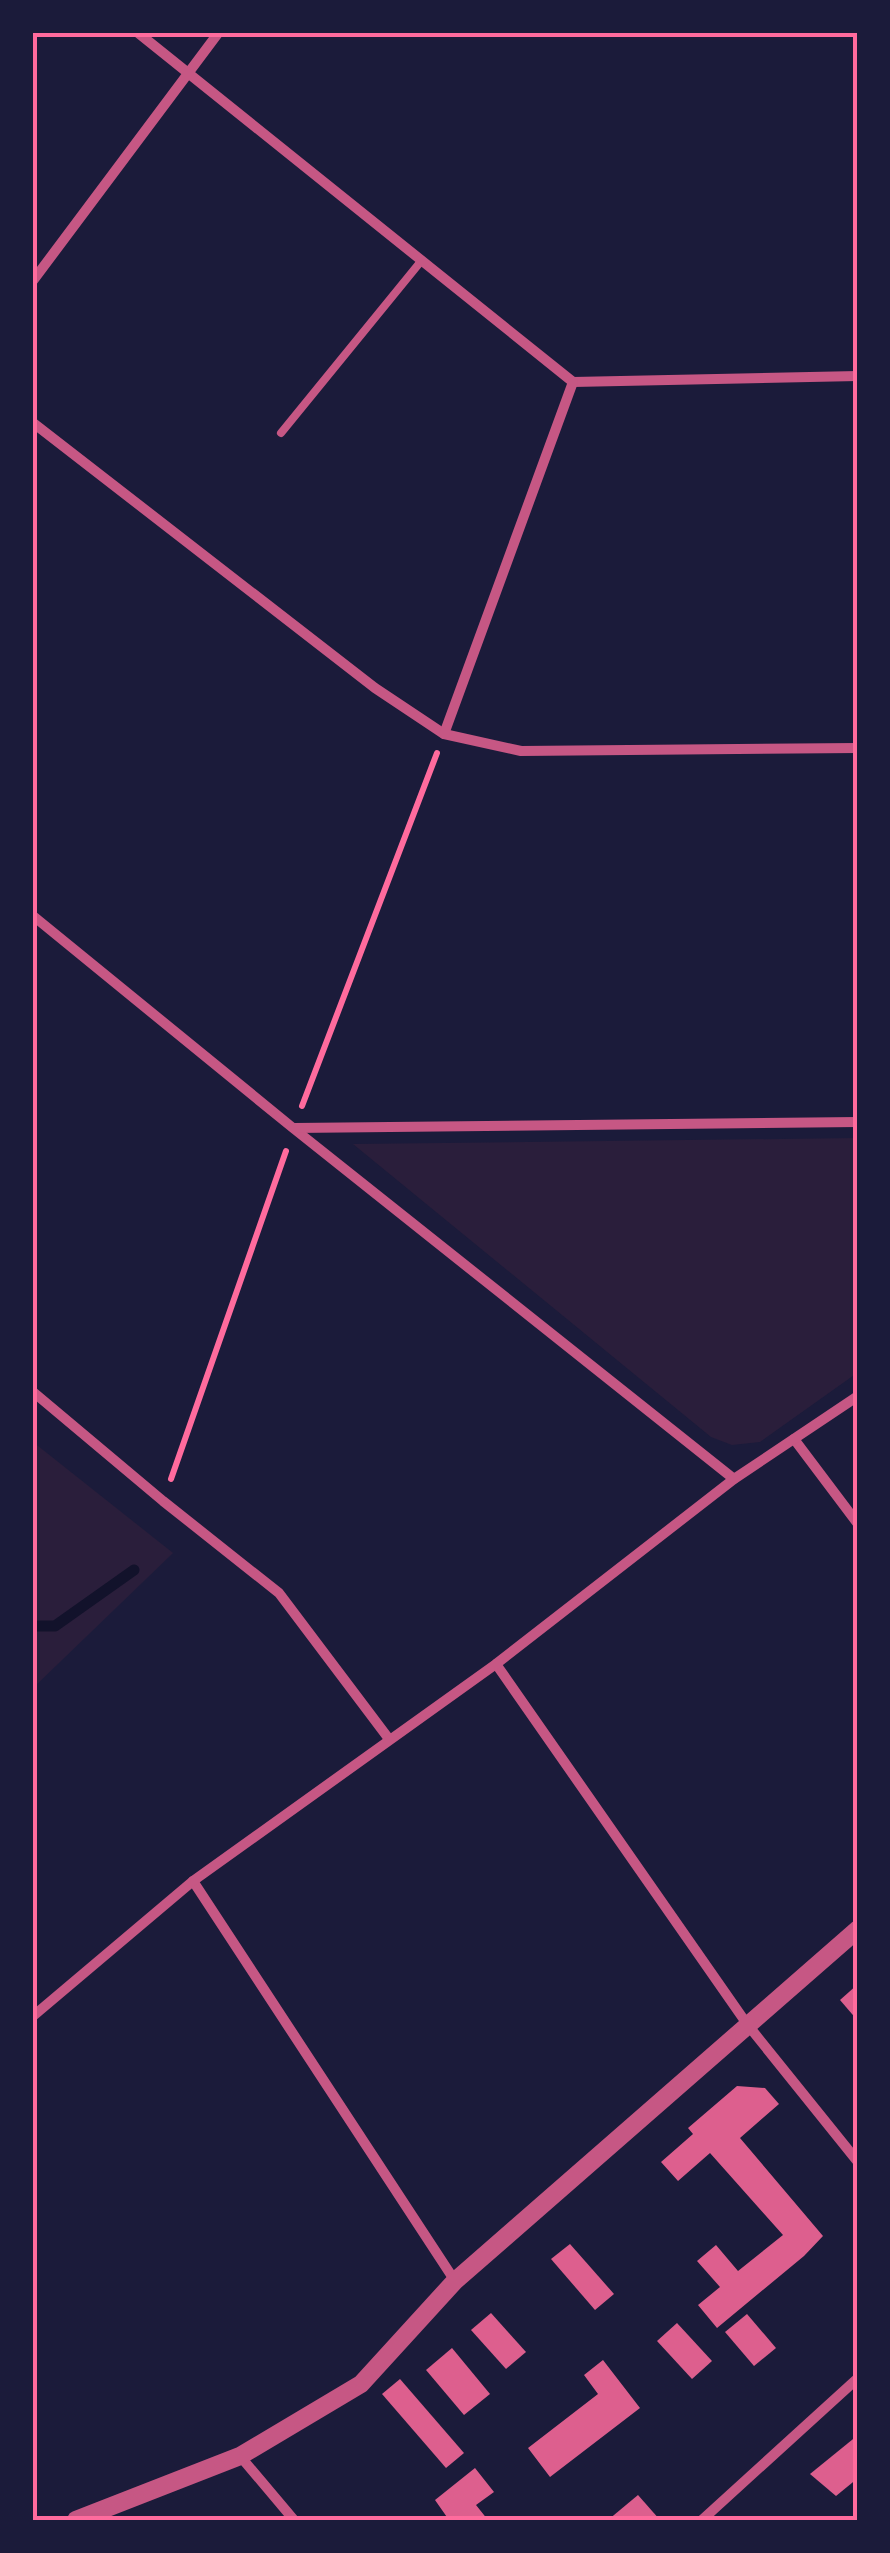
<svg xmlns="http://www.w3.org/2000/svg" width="890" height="2553" font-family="Barlow,sans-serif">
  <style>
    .green { fill: #2a1e3b }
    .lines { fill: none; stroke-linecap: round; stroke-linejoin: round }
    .stream { stroke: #12122b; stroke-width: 11 }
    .building { fill: #dd5f8e }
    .path { stroke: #ff6b9d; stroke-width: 6 }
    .service { stroke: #c65784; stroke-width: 8 }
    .minor { stroke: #c65784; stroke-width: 10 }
    .tertiary { stroke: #c65784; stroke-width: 18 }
    .neatline { fill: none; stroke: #ff6b9d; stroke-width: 4 }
  </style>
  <rect width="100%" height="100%" fill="#1b1b3a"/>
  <!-- green -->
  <g class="green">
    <path d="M857,1138v235l-97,69 -28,3 -21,-8 -358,-293z"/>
    <path d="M33,1442l140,111 -140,135z"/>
  </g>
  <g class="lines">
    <!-- stream -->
    <path class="stream" d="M32,1626h23l79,-56"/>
  </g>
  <!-- building -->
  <g class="building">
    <path d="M858,1984v37l-18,-21z"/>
    <path d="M737,2086l28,2 14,16 -39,34 83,98 -19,20 -87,72 -19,-23 22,-18 -23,-26 19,-16 22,26 45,-36 -73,-82 -32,28 -17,-19 32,-28 -5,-6z"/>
    <path d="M570,2244l44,50 -19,16 -44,-51z"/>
    <path d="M491,2313l35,39 -20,17 -35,-39z"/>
    <path d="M747,2314l29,34 -22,18 -29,-34z"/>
    <path d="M677,2323l35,38 -20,18 -35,-38z"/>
    <path d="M452,2348l38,46 -26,21 -38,-45z"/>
    <path d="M603,2360l37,48 -90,69 -22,-29 70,-54 -14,-19z"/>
    <path d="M400,2379l64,74 -18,15 -64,-74z"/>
    <path d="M858,2435v43l-22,18 -26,-22z"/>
    <path d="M475,2468l19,24 -18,13 12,15h-39l-14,-20z"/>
    <path d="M638,2495l22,25h-52z"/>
  </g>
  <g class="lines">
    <!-- path -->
    <g class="path">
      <path d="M302,1106l135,-353"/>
      <path d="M171,1479l115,-328"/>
    </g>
    <!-- service -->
    <path class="service" d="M281,433l141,-173"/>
    <!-- minor -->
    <g class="minor">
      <path d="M137,32l436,350 285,-6"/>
      <path d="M32,282l187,-250"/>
      <path d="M32,422l343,266 69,46 77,17 337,-3"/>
      <path d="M444,734l129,-352"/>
      <path d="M32,915l261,213 441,351"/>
      <path d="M294,1128l564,-6"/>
      <path d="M32,1391l131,110 116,92 110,146"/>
      <path d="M794,1439l64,85"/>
      <path d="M496,1664l251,360 111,138"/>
      <path d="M193,1881l262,400"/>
      <path d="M32,2017l161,-136 303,-217 238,-185 124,-83"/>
      <path d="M240,2456l54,64"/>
      <path d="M702,2520l156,-142"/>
    </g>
    <!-- tertiary -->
    <path class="tertiary" d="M76,2520l164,-64 121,-72 94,-103 403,-352"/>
  </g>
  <!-- border -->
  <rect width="890" height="2553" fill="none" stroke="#1b1b3a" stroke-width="70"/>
  <rect x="35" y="35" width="820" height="2483" class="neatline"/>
</svg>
